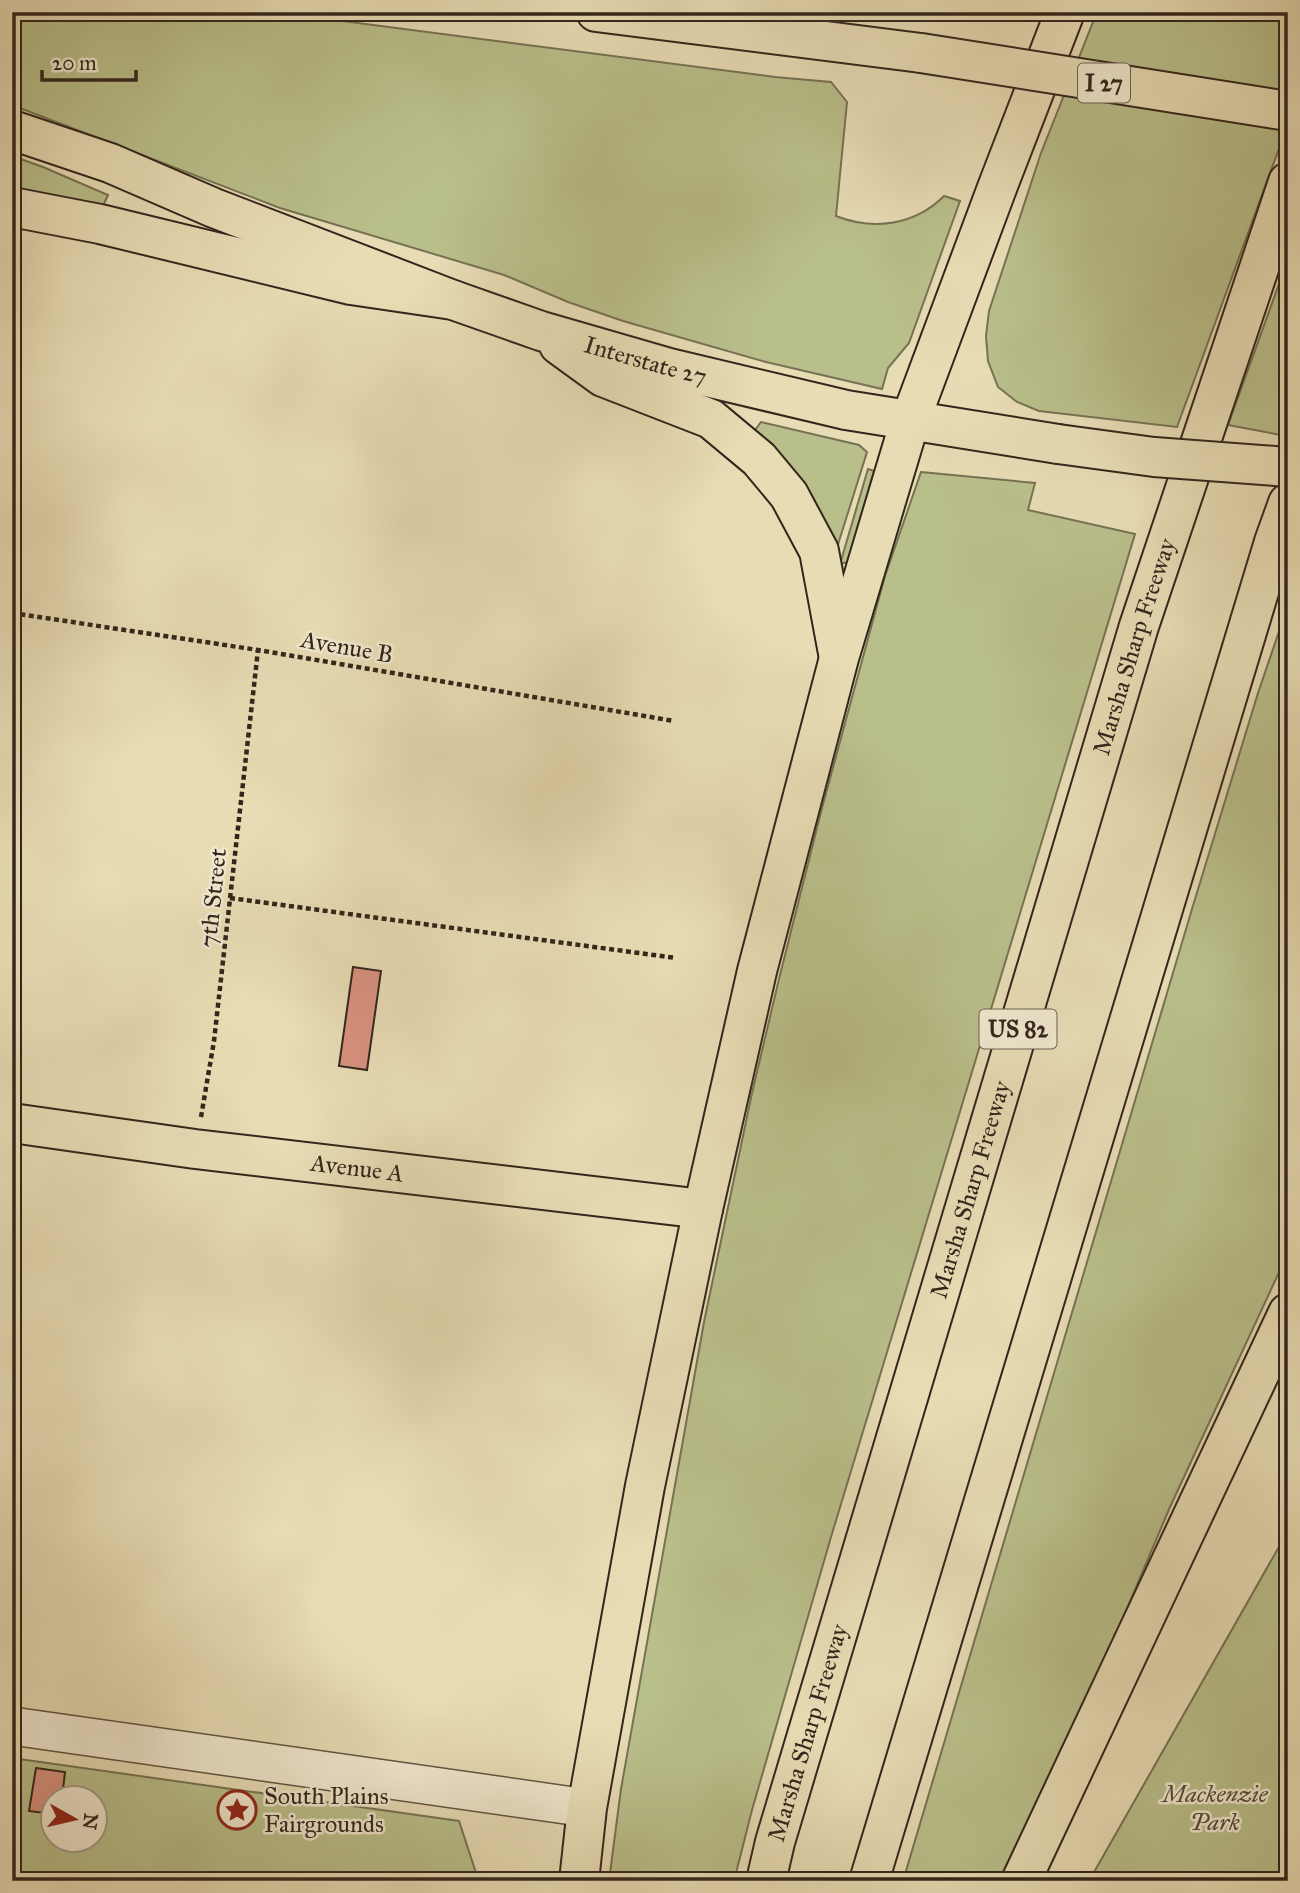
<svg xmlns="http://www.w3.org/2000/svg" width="1300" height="1893" font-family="'IM FELL Great Primer',serif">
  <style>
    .green { fill: #b9bf8b; stroke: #767254; stroke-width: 2; fill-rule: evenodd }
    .building { fill: #d99280; stroke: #32261c; stroke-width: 2 }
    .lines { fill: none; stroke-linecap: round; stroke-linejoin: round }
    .minor-casing { stroke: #605442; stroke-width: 40 }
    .major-casing { stroke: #32261c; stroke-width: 42 }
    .highway-casing { stroke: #32261c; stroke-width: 42 }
    .path { stroke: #32261c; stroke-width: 4.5; stroke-dasharray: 5 3.5; stroke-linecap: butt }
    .minor { stroke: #f0e8cf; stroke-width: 37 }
    .major { stroke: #e8dcb5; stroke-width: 38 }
    .highway { stroke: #e8dcb5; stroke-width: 38 }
    .major-bridge-casing { stroke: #32261c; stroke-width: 42; stroke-linecap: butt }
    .highway-bridge-casing { stroke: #32261c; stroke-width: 42; stroke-linecap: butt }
    .major-bridge { stroke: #e8dcb5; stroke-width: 38 }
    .highway-bridge { stroke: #e8dcb5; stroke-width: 38 }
    .labels { text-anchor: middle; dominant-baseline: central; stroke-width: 5; stroke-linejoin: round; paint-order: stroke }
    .shield { fill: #f0e8cf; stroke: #6b6052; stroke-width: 2 }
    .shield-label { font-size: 23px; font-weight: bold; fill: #32261c }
    .street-label { font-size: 24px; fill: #32261c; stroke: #f0e8cf }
    .park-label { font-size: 24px; font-style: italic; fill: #544c38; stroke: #f0e8cf }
    .poi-label { font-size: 24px; fill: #32261c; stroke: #f0e8cf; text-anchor: start }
  </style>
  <rect width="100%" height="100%" fill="#e8dcb5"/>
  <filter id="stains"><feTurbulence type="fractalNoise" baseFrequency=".00286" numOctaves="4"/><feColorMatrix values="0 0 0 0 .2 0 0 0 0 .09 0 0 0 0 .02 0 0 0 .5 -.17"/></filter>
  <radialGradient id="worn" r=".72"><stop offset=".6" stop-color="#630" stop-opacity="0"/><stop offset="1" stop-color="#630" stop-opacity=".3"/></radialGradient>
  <!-- green -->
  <g class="green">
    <path d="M12,12h261l502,65 56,5 16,20 -11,114c38,15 79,9 108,-20l16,5 -51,142 -21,25 -6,21 -116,-27 -143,-41 -55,-19 -64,-27 -224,-67 -268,-103z"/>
    <path d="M1097,12h191v112l-111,303 -138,-16 -22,-9 -19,-15 -10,-26 -2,-25 3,-25 52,-158z"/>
    <path d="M12,156l31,11 65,28 -5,11 -91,-19z"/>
    <path d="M1288,259v158l-7,18 -53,-10z"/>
    <path d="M761,422l98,23 8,7 -32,102 -80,-124z"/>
    <path d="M868,469l6,2 -26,91 -8,2z"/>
    <path d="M921,472l114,11 -7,27 107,24 -304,1003 -79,273 -18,71h-125l12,-92 83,-467 48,-229 27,-114 43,-171 63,-232z"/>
    <path d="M1288,605v648l-118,254 -91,215 -74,159h-102l289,-972 66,-216z"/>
    <path d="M1288,1531v350h-199z"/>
    <path d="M12,1758l447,63 19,58 10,2h-476zM52,1798h42v42h-42z"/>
  </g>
  <!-- building -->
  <g class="building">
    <path d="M353,967l28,4 -14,99 -28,-4z"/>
    <path d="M36,1768l29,4 -3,26h-10v16l-23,-3z"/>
  </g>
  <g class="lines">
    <!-- minor casing -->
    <g class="minor-casing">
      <path id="minor" d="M12,1726l575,82"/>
    </g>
    <!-- major casing -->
    <g class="major-casing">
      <g id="major">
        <path id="s1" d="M12,207l88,17 251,61 102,15 88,31 128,37 177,42 212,34"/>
        <path d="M559,345l44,32 108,42 48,40 30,36 30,56 19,102"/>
        <path id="s2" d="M12,1123l183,26 508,60 54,-238 82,-313 71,-237 87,-233 68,-176"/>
      </g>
    </g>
    <!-- highway casing -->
    <g class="highway-casing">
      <g id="highway">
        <path d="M596,12l325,41"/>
        <path d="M12,130l98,33 104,45 239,92"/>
        <path d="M579,1881l8,-73 58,-322 58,-277"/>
        <path id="s3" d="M766,1881l9,-39 364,-1216 149,-444"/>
        <path d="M869,1881l405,-1339 14,-39"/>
        <path d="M1021,1881l267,-568"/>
      </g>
    </g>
    <!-- path -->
    <g class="path">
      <path d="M12,613l246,37 416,71"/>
      <path d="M230,898l446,60"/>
      <path d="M201,1117l13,-76 44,-391"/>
    </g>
    <!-- minor -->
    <use href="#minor" class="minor"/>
    <!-- major -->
    <use href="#major" class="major"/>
    <!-- highway -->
    <use href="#highway" class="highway"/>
    <!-- major-bridge casing -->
    <g class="major-bridge-casing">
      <path id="major-bridge" d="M1058,444l96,13 134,10"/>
    </g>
    <!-- highway-bridge casing -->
    <g class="highway-bridge-casing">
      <path id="highway-bridge" d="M921,53l367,58"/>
    </g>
    <!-- major-bridge -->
    <use href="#major-bridge" class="major-bridge"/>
    <!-- highway-bridge -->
    <use href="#highway-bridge" class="highway-bridge"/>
  </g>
  <!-- icons -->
  <defs>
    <g id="sight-ring" transform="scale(2.0125)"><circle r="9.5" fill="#f0e8cf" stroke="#8f2418" stroke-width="1.5"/><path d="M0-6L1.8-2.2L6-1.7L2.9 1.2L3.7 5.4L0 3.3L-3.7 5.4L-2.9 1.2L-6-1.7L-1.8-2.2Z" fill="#8f2418"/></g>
  </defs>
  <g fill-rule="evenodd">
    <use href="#sight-ring" x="237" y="1810"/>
  </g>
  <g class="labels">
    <!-- shield labels -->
    <g class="shield">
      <rect x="1078" y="63.5" width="52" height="39" rx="5"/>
      <rect x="979.5" y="1009.5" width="77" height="39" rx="5"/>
    </g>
    <g class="shield-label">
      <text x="1104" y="83">I 27</text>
      <text x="1018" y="1029">US 82</text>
    </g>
    <!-- street labels -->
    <g class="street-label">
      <text stroke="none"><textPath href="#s1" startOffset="653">Interstate 27</textPath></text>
      <text transform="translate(347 647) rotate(10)">Avenue B</text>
      <text stroke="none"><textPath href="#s3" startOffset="1288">Marsha Sharp Freeway</textPath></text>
      <text transform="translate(213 898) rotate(-84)">7th Street</text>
      <text stroke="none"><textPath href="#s2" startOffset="348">Avenue A</textPath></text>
      <text stroke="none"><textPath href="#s3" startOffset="721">Marsha Sharp Freeway</textPath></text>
      <text stroke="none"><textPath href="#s3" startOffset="154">Marsha Sharp Freeway</textPath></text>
    </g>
    <!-- park labels -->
    <g class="park-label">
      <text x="1215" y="1794">Mackenzie<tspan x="1215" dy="28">Park</tspan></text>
    </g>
    <!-- poi labels -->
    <g class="poi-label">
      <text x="264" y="1796">South Plains<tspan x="264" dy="28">Fairgrounds</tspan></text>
    </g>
  </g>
  <!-- margin -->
  <rect width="1300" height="1893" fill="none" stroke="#e8dcb5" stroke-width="42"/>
  <rect x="14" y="14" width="1272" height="1865" fill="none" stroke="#32261c" stroke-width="3.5"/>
  <rect x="21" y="21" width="1258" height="1851" fill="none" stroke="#32261c" stroke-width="2"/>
  <!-- north arrow -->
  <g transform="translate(74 1819) rotate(98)"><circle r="33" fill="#f0e8cf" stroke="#a49a87" stroke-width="2"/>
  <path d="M0-5L12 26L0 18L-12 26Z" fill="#8f2418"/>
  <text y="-10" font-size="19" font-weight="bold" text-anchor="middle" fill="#32261c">N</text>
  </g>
  <!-- scale -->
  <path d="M42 70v10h94v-10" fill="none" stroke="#32261c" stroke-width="3.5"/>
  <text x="52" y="70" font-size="21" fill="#32261c" stroke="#f0e8cf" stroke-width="5" paint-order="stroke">20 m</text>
  <rect width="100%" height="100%" filter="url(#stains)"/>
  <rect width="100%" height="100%" fill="url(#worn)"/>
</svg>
